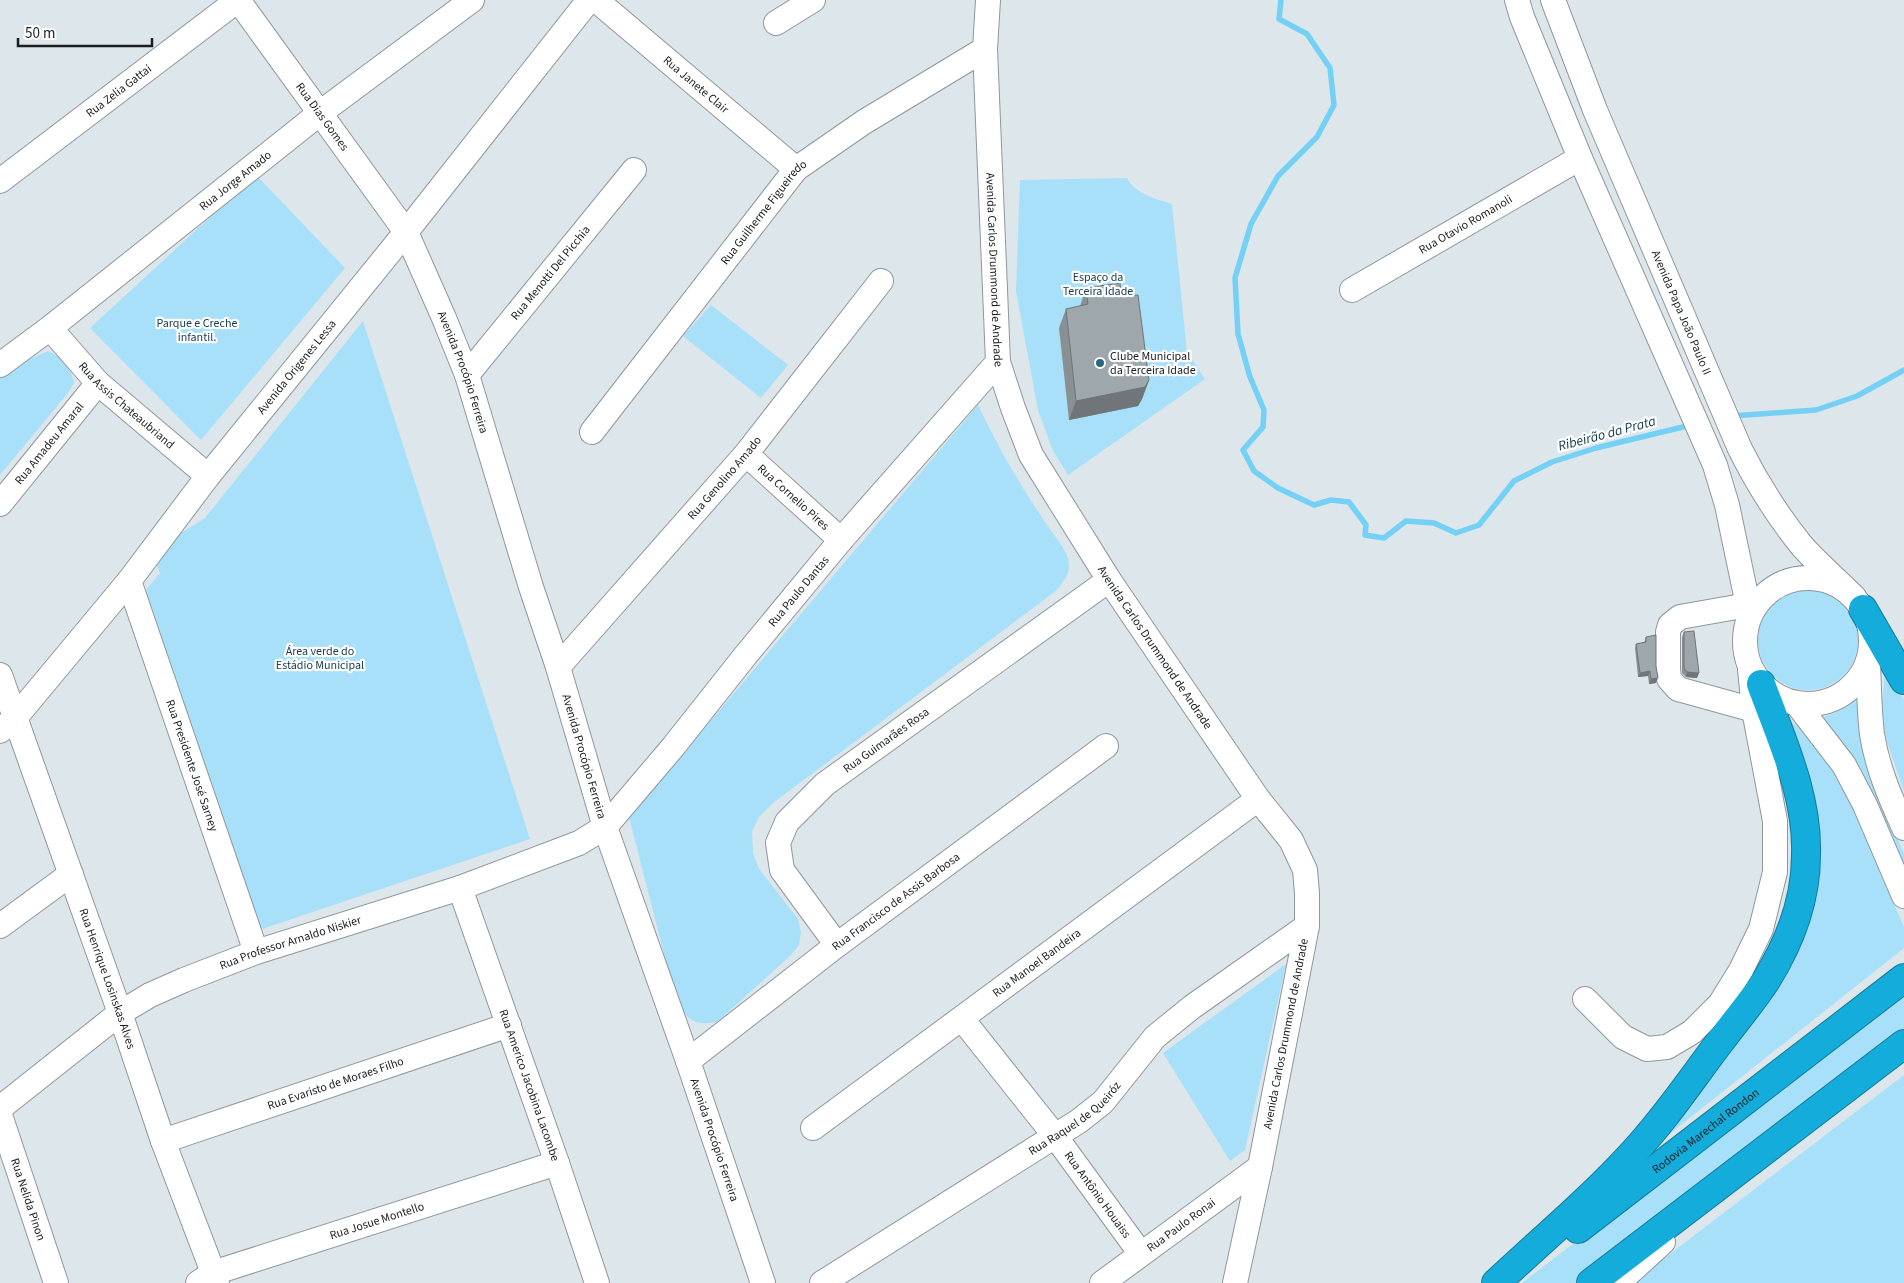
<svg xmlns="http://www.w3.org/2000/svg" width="1904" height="1283" font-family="'Source Sans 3',sans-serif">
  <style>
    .green { fill: #a7e0f8 }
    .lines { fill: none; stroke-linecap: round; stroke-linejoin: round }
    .stream { stroke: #74d0f5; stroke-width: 5.5 }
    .minor-casing { stroke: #8f979b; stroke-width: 26 }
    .highway-casing { stroke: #157a99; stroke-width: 30 }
    .minor { stroke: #fff; stroke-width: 24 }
    .highway { stroke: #13acdb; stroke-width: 28 }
    .wall { fill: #889093 }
    .shaded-wall { fill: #6f7578 }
    .building { fill: #9ea7ab; stroke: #6f7578 }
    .poi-dot { fill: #2a667d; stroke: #fff; stroke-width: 2 }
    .labels { text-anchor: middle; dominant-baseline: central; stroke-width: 4.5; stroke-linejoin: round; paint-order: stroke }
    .street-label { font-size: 12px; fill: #1a1d1f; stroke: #fff }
    .park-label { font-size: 12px; fill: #184150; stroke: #fff }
    .poi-label { font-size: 12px; fill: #1a1d1f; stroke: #fff; text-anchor: start }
    .water-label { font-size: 14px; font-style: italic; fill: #0f3948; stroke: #fff }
  </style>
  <rect width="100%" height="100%" fill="#dde6ea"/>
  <!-- green -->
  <g class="green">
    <path d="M256,175l89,93 -144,172 -111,-112z"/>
    <path d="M1127,178c8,16 29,21 45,26l15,148 18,27 -137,96 -15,-24 -15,-41 -22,-119 4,-111z"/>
    <path d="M711,305l77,60 -27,33 -78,-62z"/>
    <path d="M363,321l167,518 -271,91 -113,-340 14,-17 -4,-11 22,-27 27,-17z"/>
    <path d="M48,351c18,8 21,13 26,32l-7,11 -67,81v-98l30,-18z"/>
    <path d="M978,405c21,45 46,87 74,127 7,10 17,21 17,34 0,10 -7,17 -12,24l-284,213 -14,14 -7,14 1,22 6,16 39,50 3,13 -2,13 -7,9 -75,68c-25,4 -28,-2 -41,-21l-47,-184z"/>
    <circle cx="1808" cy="640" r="50"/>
    <path d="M1885,669l10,19 9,11v92l-19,-55 -3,-29z"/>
    <path d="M1863,690l17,107 24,57v13c-22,-52 -41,-109 -83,-149 20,-7 28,-12 42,-28z"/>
    <path d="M1781,715c46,27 65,77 85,124 13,29 25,59 38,88v21l-237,188 -5,-2 148,-231z"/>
    <path d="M1286,964l-41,186 -15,11 -67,-108z"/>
    <path d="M1904,995v33l-329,255h-53l307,-236z"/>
    <path d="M1904,1075v208h-272z"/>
  </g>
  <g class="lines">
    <!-- stream -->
    <g class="stream">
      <path d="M1281,0l-2,19 28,15 23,34 4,37 -17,32 -39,39 -27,48 -16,54 3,56 12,43 14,33 -1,17 -20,23 11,21 24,17 36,17 17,-5 18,2 17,23 -1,10 19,3 22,-17 28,2 22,10 23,-8 35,-44 38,-19 44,-14 95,-23"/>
      <path d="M1732,416l84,-6 41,-14 47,-26"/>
    </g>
    <!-- minor casing -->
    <g class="minor-casing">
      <g id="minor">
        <path id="s1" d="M238,0l168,232 38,86 23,57 64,212 27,80 47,160 83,234 75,222"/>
        <path id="s2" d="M596,0l200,169"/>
        <path id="s3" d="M988,0l-3,49 13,313 15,46 18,47 78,125 149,219 33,41 14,30 2,23v33l-47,241 -25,116"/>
        <path d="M1517,0l5,17 58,141 135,307 12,40 21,100 5,3"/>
        <path id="s4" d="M1553,0l42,110 145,339c18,36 37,66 62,97 16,18 35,34 52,51"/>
        <path d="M776,23l37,-23"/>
        <path id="s5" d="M0,181l238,-181"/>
        <path id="s6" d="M1352,290l228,-132"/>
        <path id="s7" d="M50,328l48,55 110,93"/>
        <path id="s8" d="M0,365l50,-37 270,-215 152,-113"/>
        <path id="s9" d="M467,375l167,-205"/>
        <path id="s10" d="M592,432l204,-263 68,-47 121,-73"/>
        <path id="s11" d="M746,454l95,86"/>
        <path id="s12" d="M0,504l98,-121"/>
        <circle cx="1808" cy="641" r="63"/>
        <path id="s13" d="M129,581l127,371"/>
        <path d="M1748,605l-68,12 -10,8 -2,7v37l1,10 9,10 76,21"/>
        <path d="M1868,661c1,24 1,48 4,73 5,33 18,63 32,94"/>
        <path id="s14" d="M558,667l188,-213 135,-173"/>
        <path id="s15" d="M0,675l120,338 43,128 54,142"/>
        <path d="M1797,704l47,61 21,40 39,91"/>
        <path id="s16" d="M0,731l15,-13 114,-137 79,-105 198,-244 183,-232"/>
        <path id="s17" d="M460,888l97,275 40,120"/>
        <path d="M0,926l71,-52"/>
        <path id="s18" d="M837,945l-55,-75 -4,-27 9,-21 38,-38 284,-204"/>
        <path d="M1585,999l38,38 24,12 20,-2 25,-15 28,-28 21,-34 20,-41 14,-57v-51l-21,-111 -4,-41"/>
        <path id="s19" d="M962,1019l93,117 86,118"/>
        <path id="s20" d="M688,1061l149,-116 269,-199"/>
        <path id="s21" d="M0,1108l120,-95 30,-18 34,-15 72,-28 204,-64 119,-45 26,-16 68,-80 72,-91 96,-116 157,-178"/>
        <path id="s22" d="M0,1115l56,168"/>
        <path id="s23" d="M813,1128l445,-329"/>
        <path id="s24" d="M163,1141l346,-116"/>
        <path id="s25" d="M198,1283l15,-10 344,-110"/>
        <path id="s26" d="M822,1283l257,-162 24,-19 52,-65 37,-30 115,-81"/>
        <path id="s27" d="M1102,1283l158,-116"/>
        <path d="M1618,1283l45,-41"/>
      </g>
    </g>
    <!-- highway casing -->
    <g class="highway-casing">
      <g id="highway">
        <path d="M1863,609l41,71"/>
        <path id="s28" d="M1578,1229l326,-251"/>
        <path d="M1496,1283c46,-43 95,-84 137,-130 32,-34 58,-73 86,-110 15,-20 32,-40 46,-61 24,-38 41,-82 41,-127 2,-60 -25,-116 -45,-171"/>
        <path d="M1591,1283l313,-239"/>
      </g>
    </g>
    <!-- minor -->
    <use href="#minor" class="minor"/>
    <!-- highway -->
    <use href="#highway" class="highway"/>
  </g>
  <!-- wall -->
  <g class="wall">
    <path d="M1086,288l35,8 28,84 -7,19 -4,7 -69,14 -10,-92 7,-19 14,-3z"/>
    <path d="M1684,632l13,46 -11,-1 -4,-4v-36z"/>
    <path d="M1646,637l10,46 -7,1 -1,-8 -10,1 -3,-29 1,-4 8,-1z"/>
  </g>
  <!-- shaded-wall -->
  <g class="shaded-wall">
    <path d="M1149,380l-7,19 -4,7 -69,14 7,-19z"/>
    <path d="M1650,671l-2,5 -10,1 2,-4z"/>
    <path d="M1687,672l12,1 -2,5 -11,-1z"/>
    <path d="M1658,678l-2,5 -7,1 2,-5z"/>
  </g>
  <!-- building -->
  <g class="building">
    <path d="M1120,283l1,13 17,-1 11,85 -4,7 -69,14 -10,-92 22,-5 -2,-16z"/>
    <path d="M1694,631l5,42 -12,-1 -3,-4v-36z"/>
    <path d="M1656,635v31l2,12 -7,1 -1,-8 -10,2 -4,-29 10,-2v-5z"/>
  </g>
  <!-- markers -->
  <circle class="poi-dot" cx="1100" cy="363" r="5"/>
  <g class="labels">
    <!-- street labels -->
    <g class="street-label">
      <text stroke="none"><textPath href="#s2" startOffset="131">Rua Janete Clair</textPath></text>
      <text stroke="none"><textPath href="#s5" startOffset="149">Rua Zelia Gattai</textPath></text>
      <text stroke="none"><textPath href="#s1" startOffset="144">Rua Dias Gomes</textPath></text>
      <text stroke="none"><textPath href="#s8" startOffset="299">Rua Jorge Amado</textPath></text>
      <text stroke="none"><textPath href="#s10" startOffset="279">Rua Guilherme Figueiredo</textPath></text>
      <text stroke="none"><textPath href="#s6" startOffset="131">Rua Otavio Romanoli</textPath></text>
      <text stroke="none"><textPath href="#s3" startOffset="270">Avenida Carlos Drummond de Andrade</textPath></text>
      <text stroke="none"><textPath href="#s9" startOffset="132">Rua Menotti Del Picchia</textPath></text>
      <text stroke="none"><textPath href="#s4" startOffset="338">Avenida Papa João Paulo II</textPath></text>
      <text stroke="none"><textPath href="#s16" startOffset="470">Avenida Origenes Lessa</textPath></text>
      <text stroke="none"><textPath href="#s1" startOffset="438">Avenida Procópio Ferreira</textPath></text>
      <text stroke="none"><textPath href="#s7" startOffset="109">Rua Assis Chateaubriand</textPath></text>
      <text stroke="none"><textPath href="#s12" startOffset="78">Rua Amadeu Amaral</textPath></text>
      <text stroke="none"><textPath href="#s14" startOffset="252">Rua Genolino Amado</textPath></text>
      <text stroke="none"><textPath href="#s11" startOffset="64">Rua Cornelio Pires</textPath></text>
      <text stroke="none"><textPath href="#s21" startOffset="979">Rua Paulo Dantas</textPath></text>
      <text stroke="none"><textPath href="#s3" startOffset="690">Avenida Carlos Drummond de Andrade</textPath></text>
      <text stroke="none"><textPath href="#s18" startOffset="272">Rua Guimarães Rosa</textPath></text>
      <text stroke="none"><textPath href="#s1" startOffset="841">Avenida Procópio Ferreira</textPath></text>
      <text stroke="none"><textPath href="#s13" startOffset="195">Rua Presidente José Sarney</textPath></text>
      <text stroke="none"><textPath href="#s20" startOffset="262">Rua Francisco de Assis Barbosa</textPath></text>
      <text stroke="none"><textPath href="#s21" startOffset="338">Rua Professor Arnaldo Niskier</textPath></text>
      <text stroke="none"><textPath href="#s23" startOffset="278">Rua Manoel Bandeira</textPath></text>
      <text stroke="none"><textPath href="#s15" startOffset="322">Rua Henrique Losinskas Alves</textPath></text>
      <text transform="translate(1286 1034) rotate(-79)">Avenida Carlos Drummond de Andrade</text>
      <text stroke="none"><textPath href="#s24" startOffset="182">Rua Evaristo de Moraes Filho</textPath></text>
      <text stroke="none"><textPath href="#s17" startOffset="209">Rua Americo Jacobina Lacombe</textPath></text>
      <text stroke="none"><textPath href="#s26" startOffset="302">Rua Raquel de Queiróz</textPath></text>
      <text stroke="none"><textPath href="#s28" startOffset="161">Rodovia Marechal Rondon</textPath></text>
      <text stroke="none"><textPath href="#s1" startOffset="1246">Avenida Procópio Ferreira</textPath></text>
      <text stroke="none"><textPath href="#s19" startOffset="222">Rua Antônio Houaiss</textPath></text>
      <text stroke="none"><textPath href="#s22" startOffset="89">Rua Nelida Pinon</textPath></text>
      <text stroke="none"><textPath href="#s25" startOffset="190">Rua Josue Montello</textPath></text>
      <text stroke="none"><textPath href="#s27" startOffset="98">Rua Paulo Ronai</textPath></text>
    </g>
    <!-- park labels -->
    <g class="park-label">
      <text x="1098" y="277">Espaço da<tspan x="1098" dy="14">Terceira Idade</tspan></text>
      <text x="197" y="323">Parque e Creche<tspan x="197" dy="14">infantil.</tspan></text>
      <text x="320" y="651">Área verde do<tspan x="320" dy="14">Estádio Municipal</tspan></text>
    </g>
    <!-- poi labels -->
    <g class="poi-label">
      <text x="1110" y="356">Clube Municipal<tspan x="1110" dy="14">da Terceira Idade</tspan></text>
    </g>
    <!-- water labels -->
    <g class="water-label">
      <text transform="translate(1607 434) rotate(-15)">Ribeirão da Prata</text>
    </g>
  </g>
  <!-- scale -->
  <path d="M18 38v8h134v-8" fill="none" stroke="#1a1d1f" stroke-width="2.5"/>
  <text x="25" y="38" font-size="15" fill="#1a1d1f" stroke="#ffffff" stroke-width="4" paint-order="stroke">50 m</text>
</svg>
